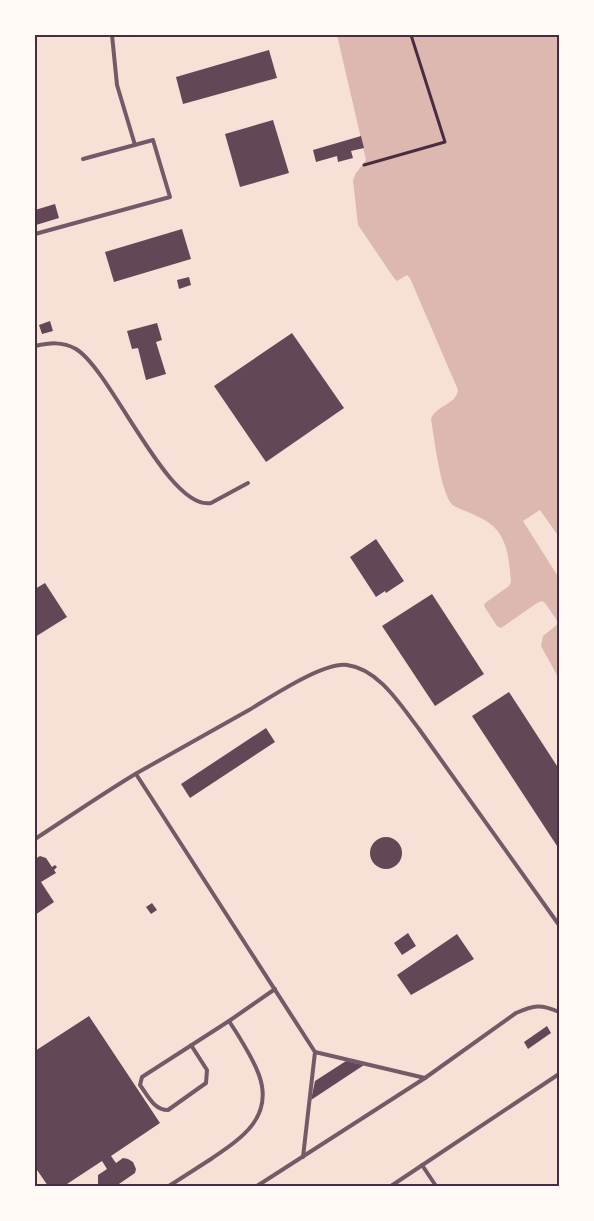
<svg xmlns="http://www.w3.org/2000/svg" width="594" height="1221" font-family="Manrope,sans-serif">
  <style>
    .water { fill: #dcb8b0 }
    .building { fill: #644757 }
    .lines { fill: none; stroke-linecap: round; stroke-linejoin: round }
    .path { stroke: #4a2c40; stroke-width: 3 }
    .service { stroke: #755966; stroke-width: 4 }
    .neatline { fill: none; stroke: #4a2c40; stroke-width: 2 }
  </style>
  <rect width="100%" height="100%" fill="#f7e1d7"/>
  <!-- water -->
  <path class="water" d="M337,35h222v502l-19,-27 -17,11 36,57v101l-18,-33 2,-10 15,-12v-2l-13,-19 -3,-2 -5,2 -36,25 -4,-2 -13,-20 1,-3 24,-17 2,-4c-2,-19 -2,-41 -18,-56 -10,-9 -27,-14 -39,-20 -13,-8 -20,-70 -23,-87 5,-14 25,-14 27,-29l-48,-112 -3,-3 -10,6 -3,-3 -36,-53 -5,-45 3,-7 10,-13z"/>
  <!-- building -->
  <g class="building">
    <path d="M269,50l8,28 -94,26 -7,-27z"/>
    <path d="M273,120l16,53 -49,14 -15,-53z"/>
    <path d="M361,136l3,12 -13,3 2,7 -15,4 -1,-6 -21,6 -3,-12z"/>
    <path d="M55,204l4,14 -23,7 -1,-15z"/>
    <path d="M182,229l9,30 -77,23 -9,-30z"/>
    <path d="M189,277l2,8 -12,4 -2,-9z"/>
    <path d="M50,321l3,10 -11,3 -3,-9z"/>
    <path d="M157,323l5,17 -6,2 10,32 -20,6 -8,-32 -6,1 -5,-18z"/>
    <path d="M292,333l52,75 -78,54 -52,-76z"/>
    <path d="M376,539l28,42 -18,12 -1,-2 -9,6 -26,-40z"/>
    <path d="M45,583l22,34 -32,20v-48z"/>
    <path d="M432,594l52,80 -49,32 -53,-80z"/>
    <path d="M509,692l50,77v80l-87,-133z"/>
    <path d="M266,728l9,14 -85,56 -9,-14z"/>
    <circle cx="386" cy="853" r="16"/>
    <path d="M40,856l6,2 6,9 3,-2 2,2 -3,3 2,3 -15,9 13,20 -19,13v-56z"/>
    <path d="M152,903l5,7 -6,4 -5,-7z"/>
    <path d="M408,933l8,13 -14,9 -8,-12z"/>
    <path d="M457,934l17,25 -63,36 -14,-20z"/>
    <path d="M89,1016l71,107 -49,33 5,7 7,-5 5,1 5,3 3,7 -1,4 -19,13 -18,-1v-10l9,-6 -5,-8 -38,25h-16l-13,-19v-116z"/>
    <path d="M547,1026l4,7 -23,16 -4,-7z"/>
    <path d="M346,1061l18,4 -53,35 4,-19z"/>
  </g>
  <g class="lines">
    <!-- path -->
    <path class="path" d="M364,165l81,-23 -34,-107"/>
    <!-- service -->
    <g class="service">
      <path d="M112,35l5,50 18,60"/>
      <path d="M35,234l135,-37 -17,-57 -70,19"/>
      <path d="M35,346c14,-3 27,-5 41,3 36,22 92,162 135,154l37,-20"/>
      <path d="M136,774l179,278 -12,105"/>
      <path d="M35,839c34,-22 67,-45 102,-66 37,-21 75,-42 112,-63 22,-13 74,-48 98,-45 32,4 54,41 72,64l140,196"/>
      <path d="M191,1045l16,25 -1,13 -38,27c-14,0 -20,-14 -28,-25l2,-8 87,-56 46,-32"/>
      <path d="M315,1052l110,26"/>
      <path d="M422,1165l14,21"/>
      <path d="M169,1186c14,-9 28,-18 42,-27 31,-21 63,-42 48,-84 -7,-19 -19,-37 -30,-54"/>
      <path d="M257,1186l168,-108 91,-65c18,-8 25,-9 43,-1"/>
      <path d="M391,1186l168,-112"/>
    </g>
  </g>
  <!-- border -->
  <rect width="594" height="1221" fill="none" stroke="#fffaf5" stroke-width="72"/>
  <rect x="36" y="36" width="522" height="1149" class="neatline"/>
</svg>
